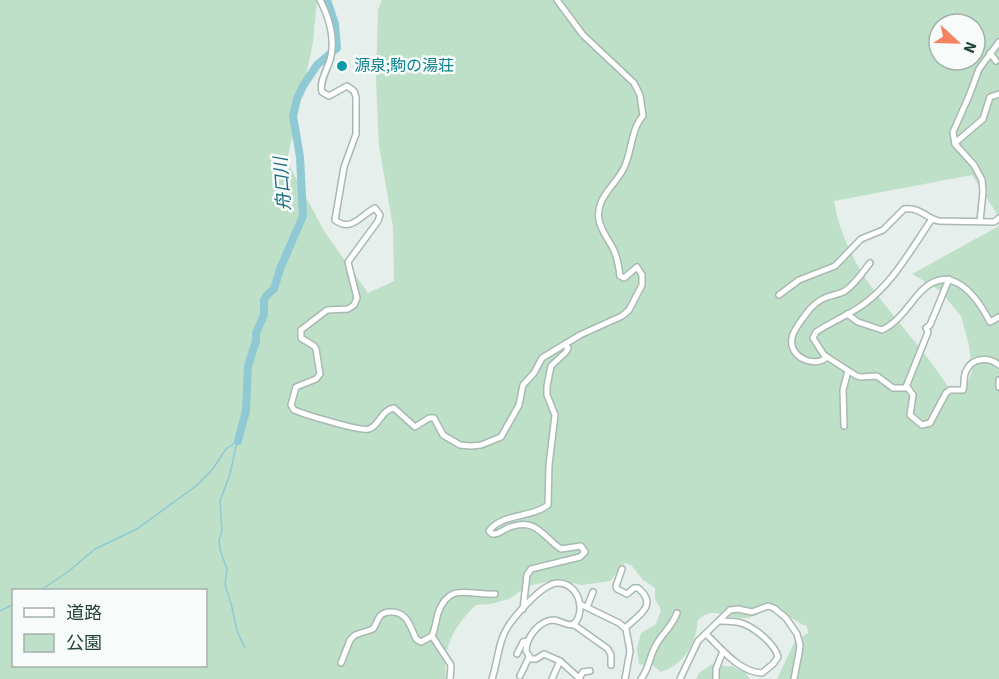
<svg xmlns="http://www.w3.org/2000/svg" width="999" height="679" font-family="'Source Sans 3','Noto Sans JP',sans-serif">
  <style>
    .green { fill: #bfe0c8; fill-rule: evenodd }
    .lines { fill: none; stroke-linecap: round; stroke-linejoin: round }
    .stream { stroke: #8ec9d4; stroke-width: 1.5 }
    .river { stroke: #8ec9d4; stroke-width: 8 }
    .minor-casing { stroke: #a8b8b2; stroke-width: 8 }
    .minor { stroke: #fff; stroke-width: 5 }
    .culture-dot { fill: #0f9aa8; stroke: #f7fbf9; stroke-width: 2 }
    .labels { text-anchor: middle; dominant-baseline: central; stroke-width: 5; stroke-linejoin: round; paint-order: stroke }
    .culture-label { font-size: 16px; fill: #0d838f; stroke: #f7fbf9; text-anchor: start }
    .water-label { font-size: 18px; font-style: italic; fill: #1c6f80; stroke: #f7fbf9 }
  </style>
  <rect width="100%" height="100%" fill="#e6efeb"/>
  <!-- green -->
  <g class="green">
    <path d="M0,0h317l-4,43 -26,118 37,70 44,62 26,-12 -1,-54 -14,-81 -3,-65 2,-71 4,-10h617v217l-27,-42 -138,26c14,82 77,124 118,192l15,-8 5,-15 -3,-25 -8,-29 -22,-26 -27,-16 87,-48v453h-222l18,-38 13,-8 -1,-7c-14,-4 -22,-15 -35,-22 -9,8 -19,15 -32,14 -17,-1 -27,-12 -42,2 -2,23 -13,44 -37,52l-13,-10 -5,3 -4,-1 -2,-15 4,-16 15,-9 5,-14 -6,-11v-11l-12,-8 -12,-15 -6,-2 -15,18 -28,4 -27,-5 -27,6 -19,13 -18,5 -15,1c-22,21 -34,43 -30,74h-446zM939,24h36v36h-36zM14,590h192v76h-192z"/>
    <path d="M714,663l15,4 2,-1 14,6 5,7h-54l3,-6z"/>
  </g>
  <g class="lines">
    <!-- stream -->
    <g class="stream">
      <path d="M237,442l-7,32 -10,27 2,30 -3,9 1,10 7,19 -2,16 6,18 6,28 8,17"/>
      <path d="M41,590l28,-19 26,-22 42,-20 59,-43 16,-16 14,-21 12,-8"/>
      <path d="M0,611l14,-7"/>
    </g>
    <!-- river -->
    <path class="river" d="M238,441l8,-30 2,-45 8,-25v-8l8,-18v-15l3,-5 7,-6 6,-20 23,-53 -3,-59 -7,-41 4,-17 6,-13 14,-21 20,-17 -2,-24 -8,-24"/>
    <!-- minor casing -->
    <g class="minor-casing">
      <g id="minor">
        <path d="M320,0c9,17 16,40 10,60 -3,10 -11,22 -8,32l7,4 18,-10 7,5 2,6v37l-12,33 -9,53c16,13 26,-5 40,-12l5,7 -2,6 -30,41 9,36 -3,7 -6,4 -21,1 -26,20v8l13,8 2,3 4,25 -4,5 -20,8 -5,18 3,5c9,4 68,22 75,19 11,-4 12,-19 25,-21l21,19 14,-9h5l9,17 17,10 11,1 10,-1 20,-8 18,-32 4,-20 11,-12 8,-15 38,-23 42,-19 7,-6 13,-25v-10l-5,-8 -13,11 -4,-2c-1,-8 -2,-15 -5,-23 -4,-11 -14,-21 -16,-33 -4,-22 16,-34 25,-52 8,-16 7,-40 19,-52l-3,-21 -6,-12 -51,-48 -26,-35"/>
        <path d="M990,53l6,8"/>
        <path d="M955,143l28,-24 7,-22 9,-3"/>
        <path d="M932,219c-21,30 -38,63 -68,85 -15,11 -33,18 -48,28l-3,6 11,17 31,20 5,2 17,-1 16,12h15l5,7 -3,20 12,10 8,-2 16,-30 4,-3h13c2,-7 0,-13 3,-19 6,-14 23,-14 33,-6"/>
        <path d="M980,221l3,-29 -1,-12 -8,-15 -19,-21 -2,-12 16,-36 10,-27 20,-27"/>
        <path d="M779,295l20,-15 36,-14 26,-27 22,-9 21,-21c18,-2 22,10 35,12l55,1 5,-4"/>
        <path d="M847,314l11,8 24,8c15,-7 24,-21 34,-33 31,-38 58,-6 74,25l9,-5"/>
        <path d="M827,357c-12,12 -39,0 -35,-19 1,-8 9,-17 14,-24 5,-7 13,-14 21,-17 6,-2 13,-3 18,-6 10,-7 18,-19 25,-28"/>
        <path d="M999,380v7"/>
        <path d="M906,387l22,-55 -2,-4 4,-3 19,-46"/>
        <path d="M844,426l-1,-36 5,-19"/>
        <path d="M622,569l-6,17 1,3 10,5 7,-6h4c21,17 0,28 -13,40"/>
        <path d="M580,604l39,19 7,6 4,22 -5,28"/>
        <path d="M587,607l6,-15"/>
        <path d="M523,609l4,-34 4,-6 49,-12 5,-5 -4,-6 -20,3c-19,-13 -24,-31 -51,-22 -7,2 -10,8 -18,7l-3,-3c13,-18 43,-13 59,-26l1,-40 6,-50 -8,-20v-9l4,-20 15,-14 2,-4 -3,-4"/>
        <path d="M573,624l35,25 3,6v10"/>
        <path d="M706,634c16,15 33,38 56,39l11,-9 5,-7c-3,-13 -22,-28 -34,-33 -7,-3 -16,-3 -24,-3"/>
        <path d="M432,636l19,29 -1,14"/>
        <path d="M517,654l6,-12 4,-1"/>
        <path d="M341,663l9,-23 5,-5 18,-6c3,-4 4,-9 7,-13 3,-3 6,-4 10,-4 17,-1 20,14 26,27l5,3 11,-6c3,-7 4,-15 6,-23 12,-32 30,-17 57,-19"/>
        <path d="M520,676l9,-19"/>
        <path d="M579,678l4,-6 7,-1"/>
        <path d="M492,679c5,-15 6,-32 12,-45 6,-14 38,-51 54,-51 21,0 29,29 15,42 -7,0 -13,-4 -19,-5 -15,0 -28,18 -28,31l5,8h5l8,-5 16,7 20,18"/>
        <path d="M552,679l8,-18"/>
        <path d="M641,679c8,-10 8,-21 14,-32 6,-13 16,-18 22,-34"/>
        <path d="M680,679l18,-38 32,-31 8,-1 14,3 16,-6 6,2 12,10 11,16 3,11 -1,8 -5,26"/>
        <path d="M716,679v-10l7,-18"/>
      </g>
    </g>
    <!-- minor -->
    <use href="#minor" class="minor"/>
  </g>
  <!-- markers -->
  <circle class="culture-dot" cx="342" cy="66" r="6"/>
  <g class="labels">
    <!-- culture labels -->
    <g class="culture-label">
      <text x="354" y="66">源泉;駒の湯荘</text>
    </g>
    <!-- water labels -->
    <g class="water-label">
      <text transform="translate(283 184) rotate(-94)">舟口川</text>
    </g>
  </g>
  <!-- legend -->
  <rect x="12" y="589" width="195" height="78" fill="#f7fbf9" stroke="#a3b1ad" stroke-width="1.5"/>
  <rect x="24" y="608" width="30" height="9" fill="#ffffff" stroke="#a3b1ad" stroke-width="1.5"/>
  <text x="66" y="619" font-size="18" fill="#24423a">道路</text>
  <rect x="24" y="634" width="30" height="18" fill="#bfe0c8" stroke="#a3b1ad" stroke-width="1.5"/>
  <text x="66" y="649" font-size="18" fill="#24423a">公園</text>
  <!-- north arrow -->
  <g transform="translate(957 42) rotate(112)"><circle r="28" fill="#f7fbf9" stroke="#a3b1ad" stroke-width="1.5"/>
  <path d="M0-4.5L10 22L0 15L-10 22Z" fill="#f4845f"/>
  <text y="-9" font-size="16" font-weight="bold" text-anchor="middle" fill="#24423a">N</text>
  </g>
</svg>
